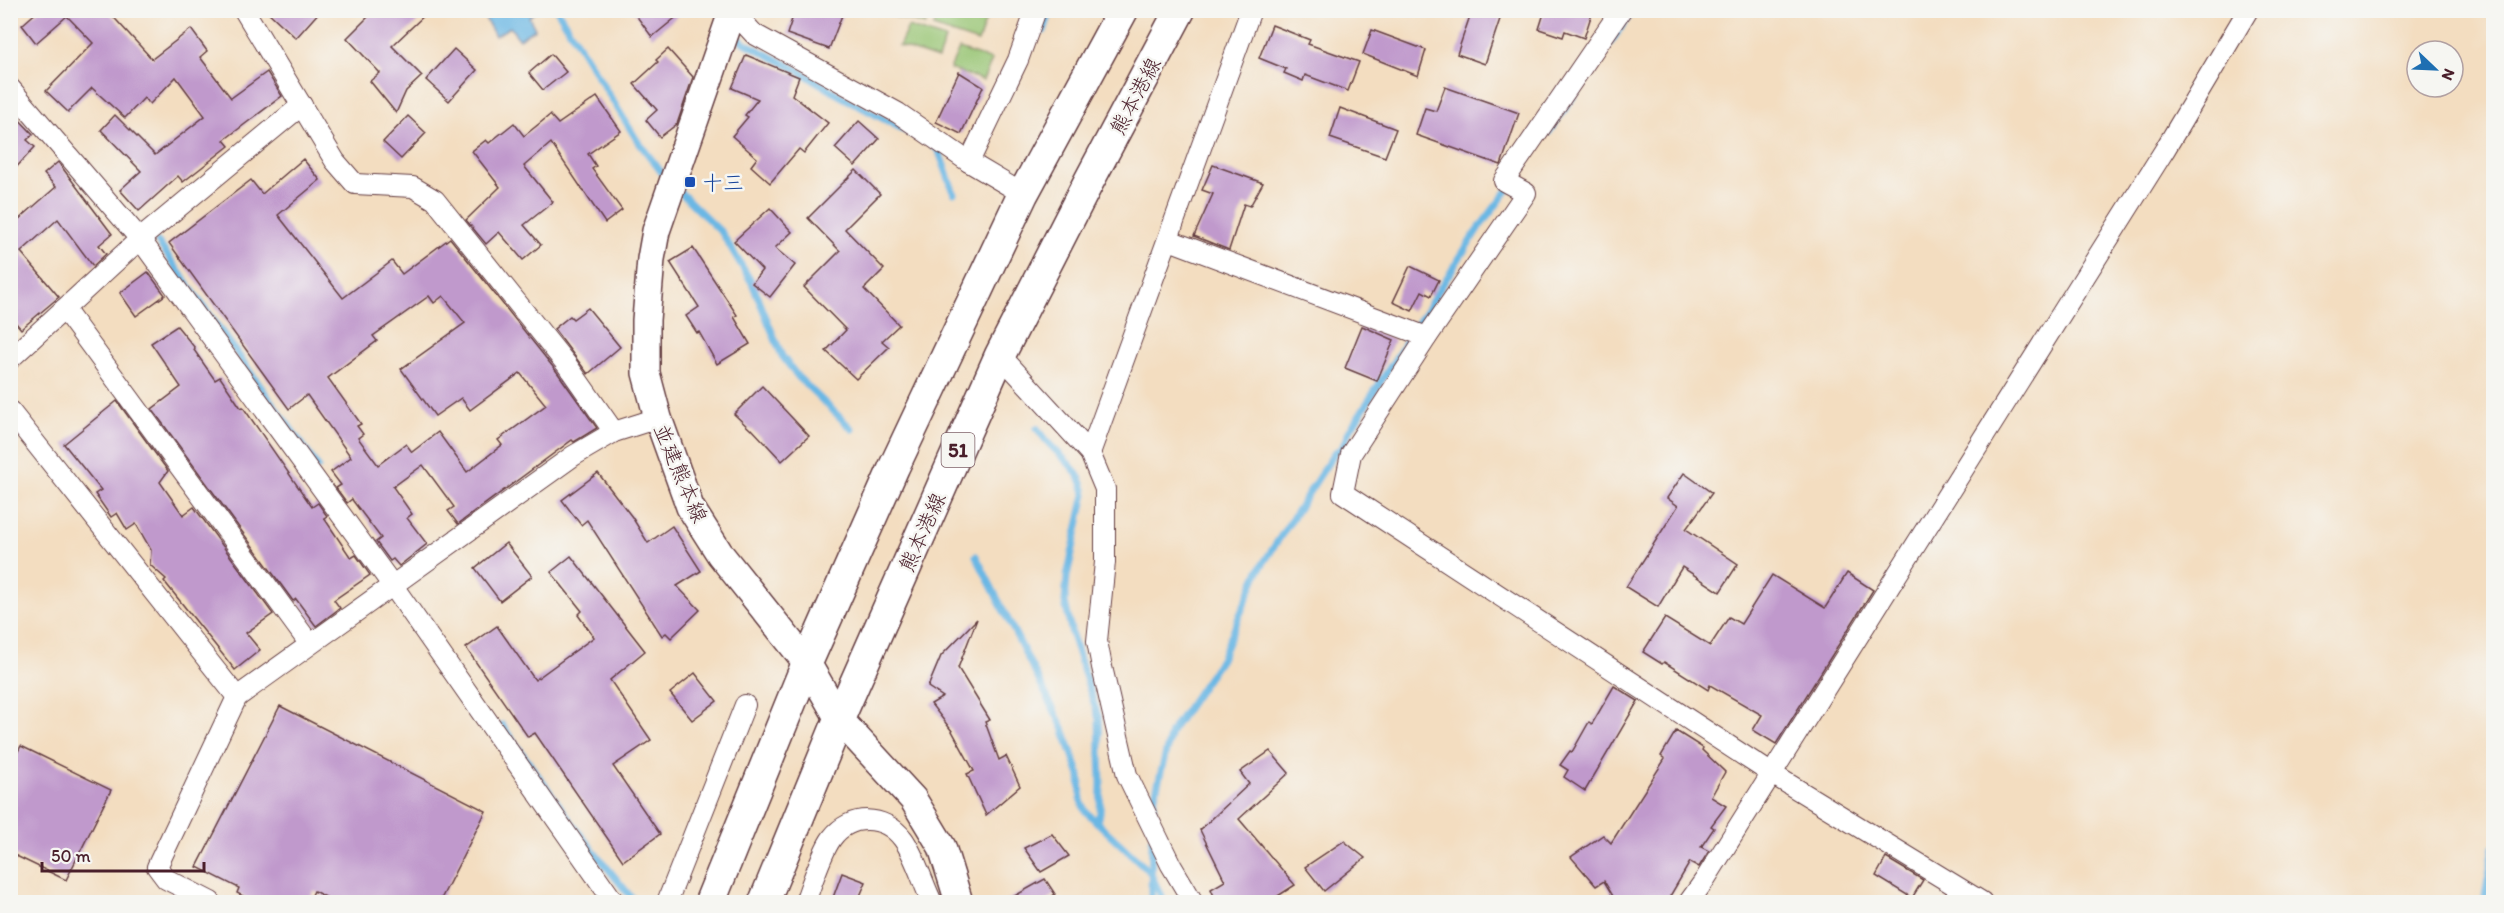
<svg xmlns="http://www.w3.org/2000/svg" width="2504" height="913" font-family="Itim,'Klee One',sans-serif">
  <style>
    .green { fill: #97c472; stroke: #70724e; stroke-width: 1.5 }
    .water { fill: #6ab7e4; stroke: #5a6b88; stroke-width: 1.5 }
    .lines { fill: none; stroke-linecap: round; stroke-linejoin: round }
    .stream { stroke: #6ab7e4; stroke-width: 7 }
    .building { fill: #c099cc; fill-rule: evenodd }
    .street-casing { stroke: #633c41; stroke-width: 22 }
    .secondary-casing { stroke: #633c41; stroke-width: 30 }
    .primary-casing { stroke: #633c41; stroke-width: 33 }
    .street { stroke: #fff; stroke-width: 20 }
    .secondary { stroke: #fff; stroke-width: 27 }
    .primary { stroke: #fff; stroke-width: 30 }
    .transit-dot { fill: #1a4fb4; stroke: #f6f6f2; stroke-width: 2 }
    .labels { text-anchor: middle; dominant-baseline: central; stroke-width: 5; stroke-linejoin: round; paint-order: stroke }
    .shield { fill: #f6f6f2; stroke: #7e6067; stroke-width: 1.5 }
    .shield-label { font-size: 20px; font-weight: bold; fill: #4a1f2b }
    .street-label { font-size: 21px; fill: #4a1f2b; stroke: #f6f6f2 }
    .transit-label { font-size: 21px; fill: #164399; stroke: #f6f6f2; text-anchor: start }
  </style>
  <rect width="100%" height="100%" fill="#f6f6f2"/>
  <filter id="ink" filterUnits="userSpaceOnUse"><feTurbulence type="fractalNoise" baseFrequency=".0167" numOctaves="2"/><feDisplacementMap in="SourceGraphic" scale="12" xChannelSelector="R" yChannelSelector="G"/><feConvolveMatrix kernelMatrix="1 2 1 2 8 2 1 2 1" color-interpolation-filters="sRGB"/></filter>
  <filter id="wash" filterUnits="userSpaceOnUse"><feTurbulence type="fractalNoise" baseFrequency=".008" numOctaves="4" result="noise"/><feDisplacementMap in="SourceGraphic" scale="24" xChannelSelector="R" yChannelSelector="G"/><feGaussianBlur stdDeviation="1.35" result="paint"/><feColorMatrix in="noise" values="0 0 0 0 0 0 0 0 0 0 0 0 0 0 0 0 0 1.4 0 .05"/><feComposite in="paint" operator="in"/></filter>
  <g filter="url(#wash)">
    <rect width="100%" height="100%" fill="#f3ddc0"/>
    <!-- green -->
    <g class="green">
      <path d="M876,11h55l-6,14z"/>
      <path d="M941,11h16l29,8 -8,23 -45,-15z"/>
      <path d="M908,27l37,12 -7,20 -39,-13z"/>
      <path d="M959,49l33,11 -9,20 -33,-11z"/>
    </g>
    <!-- water -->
    <path class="water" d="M481,11h56l-8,6 6,12 -16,10 -9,-12 -15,9z"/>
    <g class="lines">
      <!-- stream -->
      <g class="stream">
        <path d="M557,10l80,130 31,41"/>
        <path d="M733,30l10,12 53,27 46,28 75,40"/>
        <path d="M1044,31l7,-21"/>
        <path d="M1549,132l84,-122"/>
        <path d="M934,147l4,2 16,44"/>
        <path d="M678,190l44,43 30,50 30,73 16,21 54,52"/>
        <path d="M158,242l160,225"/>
        <path d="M1037,428c14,25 43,36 48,66l-18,82 -2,26 7,33 27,84 2,65 -1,29 -4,9"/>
        <path d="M976,556l87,172 17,48 1,24 4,11 65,61 14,30"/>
        <path d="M502,725l78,109 55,68"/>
        <path d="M1153,816l1,-16 17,-68 50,-73 38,-89 76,-118 7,-4 6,-15 128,-201 34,-45"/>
        <path d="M1151,902l1,-63"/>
        <path d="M2484,902l10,-55"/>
      </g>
    </g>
    <g id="blocks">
      <!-- building -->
      <g class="building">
        <path d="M39,10h68l45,49 39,-30 16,22 -7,6 31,41 36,-26 15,24 -58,44 5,6 -46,36 -5,-6 -39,35 -19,-21 21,-19 -40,-41 14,-15 40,40 50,-39 -29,-39 -26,27 -6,-6 -19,20 -33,-30 -24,24 -22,-21 47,-48 -26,-27 -31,27 -14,-18z"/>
        <path d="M266,10h55l-25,28z"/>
        <path d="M375,10h55l-38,36 30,30 -16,15 -10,22 -26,-32 10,-8 -33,-35z"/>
        <path d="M632,10h53l-33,27z"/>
        <path d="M795,10h49l-15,39 -42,-15z"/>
        <path d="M1472,10h31l-18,54 -28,-10z"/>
        <path d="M1545,10h48l-9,28 -19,-7 -2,6 -24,-8z"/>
        <path d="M1272,25l38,15 -2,4 51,18 -11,29 -43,-16 -2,6 -19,-8 2,-4 -27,-11z"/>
        <path d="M1372,30l54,20 -8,26 -55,-22z"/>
        <path d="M454,49l23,21 -28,31 -23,-21z"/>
        <path d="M668,49l25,28 -16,47 -17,13 -14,-17 11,-10 -23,-26 24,-22 -2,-2z"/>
        <path d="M551,54l15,18 -23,18 -14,-17z"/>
        <path d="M746,55l53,22 -7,18 36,28 -24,30 -5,-4 -29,34 -19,-17 6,-8 -25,-22 16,-19 -3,-2 13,-16 -26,-11z"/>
        <path d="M959,72l24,15 -22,47 -25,-12z"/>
        <path d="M1445,87l74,26 -18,52 -85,-30 9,-27 11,3z"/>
        <path d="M597,97l24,34 -33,23 8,12 -4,3 30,41 -17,13 -54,-80 -27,23 29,36 -29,23 17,20 -18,15 -24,-28 -13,12 -20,-24 34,-33 -28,-36 14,-11 3,3 25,-20 10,13 26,-21 8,9z"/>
        <path d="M1340,108l56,21 -11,28 -55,-19z"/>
        <path d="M10,110l23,24 -6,6 8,7 -25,27z"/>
        <path d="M408,116l18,17 -25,26 -18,-17z"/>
        <path d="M859,121l20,18 -24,27 -20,-18z"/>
        <path d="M303,159l17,21 -42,35 65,83 49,-37 10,13 48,-36 107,134 40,56 -23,14 -2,-2 -114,84 -10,-13 6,-4 -31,-42 -30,22 19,27 -5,4 20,26 -28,22 -6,-7 -3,2 -14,-19 5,-4 -28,-37 -1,-2 -5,4 -11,-15 5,-3 -10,-13 20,-15 -44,-62 -18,14 -120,-166 82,-63 11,14zM429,296l5,7 9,-7 22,27 -64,46 34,47 26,-18 9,12 50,-37 26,32 -48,35 4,5 -35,27 -29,-40 -26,20 -6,-8 -28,21 -20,-27 5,-4 -6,-8 4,-2 -33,-46 49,-37 -4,-5z"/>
        <path d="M58,162l54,72 -13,11 7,9 -13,12 -35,-47 -37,33 38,45 -38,32 -11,-13v-89l46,-40 -12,-13z"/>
        <path d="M1213,165l50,18 -13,23 -6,-2 -15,46 -35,-14 19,-42 -11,-4z"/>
        <path d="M856,170l24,24 -35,35 39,40 -20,20 35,36 -17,16 7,6 -33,32 -30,-28 20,-21 -42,-43 36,-36 -32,-33z"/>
        <path d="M770,208l22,24 -17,16 20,17 -25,32 -18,-14 10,-13 -28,-29z"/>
        <path d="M693,248l44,67 -3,2 16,27 -33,20 -18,-32 -2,1 -11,-17 13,-9 -29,-45z"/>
        <path d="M1410,266l29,14 -8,16 -9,-5 -10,20 -19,-9z"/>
        <path d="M148,272l17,23 -29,21 -16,-23z"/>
        <path d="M588,308l32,39 -32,27 -34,-45 16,-13 3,3z"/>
        <path d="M177,326l18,22 -1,2 21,30 5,-3 21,31 2,-1 69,100 6,-4 9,13 -3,2 27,40 5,-3 14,20 -36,25 6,8 -24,18 -20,-27 -3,2 -141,-192 29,-22 -30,-44z"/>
        <path d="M1362,326l32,14 -17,41 -32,-13z"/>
        <path d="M762,386l47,50 -27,25 -30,-32 -1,1 -17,-16z"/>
        <path d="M117,401l51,70 -8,11 23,33 11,-8 79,107 -27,19 14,17 -25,20 -71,-89 2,-2 -16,-14 1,-15 -15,-26 -9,6 -10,-17 -6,4 -16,-23 6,-4 -37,-46z"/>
        <path d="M598,473l34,44 16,26 24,-17 29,45 -24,15 23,24 -29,28 -5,-5 -4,3 -75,-116 -6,5 -19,-25z"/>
        <path d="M1684,473l28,20 -26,36 52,35 -18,28 -38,-25 -24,40 -32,-20 52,-81 -11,-8z"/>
        <path d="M506,543l26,33 -32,25 -25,-33z"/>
        <path d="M571,556l74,95 -35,29 41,60 -38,26 47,68 -37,27 -88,-128 -7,4 -62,-89 31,-22 38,54 59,-43 -16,-22 4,-4 -31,-39z"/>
        <path d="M1847,573l26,17 -97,154 -23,-14 9,-15 -52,-30 -2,5 -44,-28 -2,2 -19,-12 22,-34 45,28 19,-29 12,7 31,-49 53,33z"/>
        <path d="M977,619l-19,49 32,52 -5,2 14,38 7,-4 14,30 -34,29 -19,-41 7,-3 -22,-40 -21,-27 12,-7 -15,-10 13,-31z"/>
        <path d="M695,673l22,28 -25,19 -22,-27z"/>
        <path d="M1614,686l24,15 -53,90 -21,-14 4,-7 -8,-5 10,-14 2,1 17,-30 3,2z"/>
        <path d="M280,706l206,105 -47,92h-102l-23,-12 -6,12h-52l-19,-10 2,-5 -42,-21z"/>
        <path d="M1676,731l27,17 -1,2 23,22 -14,25 15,9 -15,20 3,2 -13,19 8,4 -10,16 -9,-5 -24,41h-49l-13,-22 -8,5 -25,-29 32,-22 8,8 54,-84 -4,-3z"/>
        <path d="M21,746l90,44 -45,90 -56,-27v-87z"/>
        <path d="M1270,751l19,22 -50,46 56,66 -28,18h-50l-6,-14 14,-8 -25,-51 49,-46 -9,-12z"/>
        <path d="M1052,834l17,22 -28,16 -17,-24z"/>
        <path d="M1344,841l21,17 -41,33 -19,-24z"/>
        <path d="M1886,858l37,22 -11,18 -36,-22z"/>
        <path d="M842,873l24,9 -9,21h-26z"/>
        <path d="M1045,879l10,15 -11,9h-42z"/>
      </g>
    </g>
  </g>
  <g filter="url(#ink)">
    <use href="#blocks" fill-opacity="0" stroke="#633c41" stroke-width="1.5"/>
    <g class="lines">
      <!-- street casing -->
      <g class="street-casing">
        <g id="street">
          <path d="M244,10l91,151 20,23 58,3 22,13 132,165 47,67"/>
          <path d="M732,10l22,24 144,79 71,49 54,32"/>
          <path d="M1621,10l-117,171 22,12 -99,144 -76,117 -8,39 429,281 210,128"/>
          <path d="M10,88l130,151 253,347 221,316"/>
          <path d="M969,162l49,-102 18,-50"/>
          <path d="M1169,240l258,97"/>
          <path d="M64,309l245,334"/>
          <path d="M1000,355l90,98 15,36v73l-8,79 5,26 25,108 44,90 22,37"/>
          <path d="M10,359l130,-120 162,-134"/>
          <path d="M10,411l227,286"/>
          <path d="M1090,453l161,-443"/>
          <path d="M211,902l-45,-23 -9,-12 80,-170 336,-241 41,-24 44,-14"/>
          <path d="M667,902l78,-197"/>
          <path d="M805,902c6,-16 17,-51 27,-64 18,-24 52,-24 71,1 12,16 20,45 29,63"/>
          <path d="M1689,902l15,-21 460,-730 84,-141"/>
        </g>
      </g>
      <!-- secondary casing -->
      <g class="secondary-casing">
        <path id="secondary" d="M733,10l-77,221 -5,28 -5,61v53l12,45 32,89 30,47 87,109 32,56 74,80 29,48 17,55"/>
      </g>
      <!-- primary casing -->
      <g class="primary-casing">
        <g id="primary">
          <path d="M710,902l97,-239 87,-196 129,-273 100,-184"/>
          <path d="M764,902l75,-183 161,-364 89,-174 91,-171"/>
        </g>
      </g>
      <!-- street -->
      <use href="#street" class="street"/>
      <!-- secondary -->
      <use href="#secondary" class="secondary"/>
      <!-- primary -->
      <use href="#primary" class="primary"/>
    </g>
  </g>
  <!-- markers -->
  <rect class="transit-dot" x="684" y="176" width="12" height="12" rx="3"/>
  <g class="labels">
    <!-- shield labels -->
    <rect class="shield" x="941.5" y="433" width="33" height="34" rx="4.5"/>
    <g class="shield-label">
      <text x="958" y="450">51</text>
    </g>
    <!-- street labels -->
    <g class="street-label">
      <text transform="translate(1135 96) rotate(-62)">熊本港線</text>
      <text transform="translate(681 473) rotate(67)">並建熊本線</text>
      <text transform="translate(922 532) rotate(-66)">熊本港線</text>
    </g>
    <!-- transit labels -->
    <g class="transit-label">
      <text x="702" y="182">十三</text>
    </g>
  </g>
  <!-- margin -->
  <rect width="2504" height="913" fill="none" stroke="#f6f6f2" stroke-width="36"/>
  <!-- north arrow -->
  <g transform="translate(2435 69) rotate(113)"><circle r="28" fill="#f6f6f2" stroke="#b1a0a2" stroke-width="1.5"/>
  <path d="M0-4.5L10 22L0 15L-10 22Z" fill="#1f6fb2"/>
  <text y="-9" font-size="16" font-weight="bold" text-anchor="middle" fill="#4a1f2b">N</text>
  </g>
  <!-- scale -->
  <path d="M42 862v9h162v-9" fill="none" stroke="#4a1f2b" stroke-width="3"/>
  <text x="51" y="862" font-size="18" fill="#4a1f2b" stroke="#f6f6f2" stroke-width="4.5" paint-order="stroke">50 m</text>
</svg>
